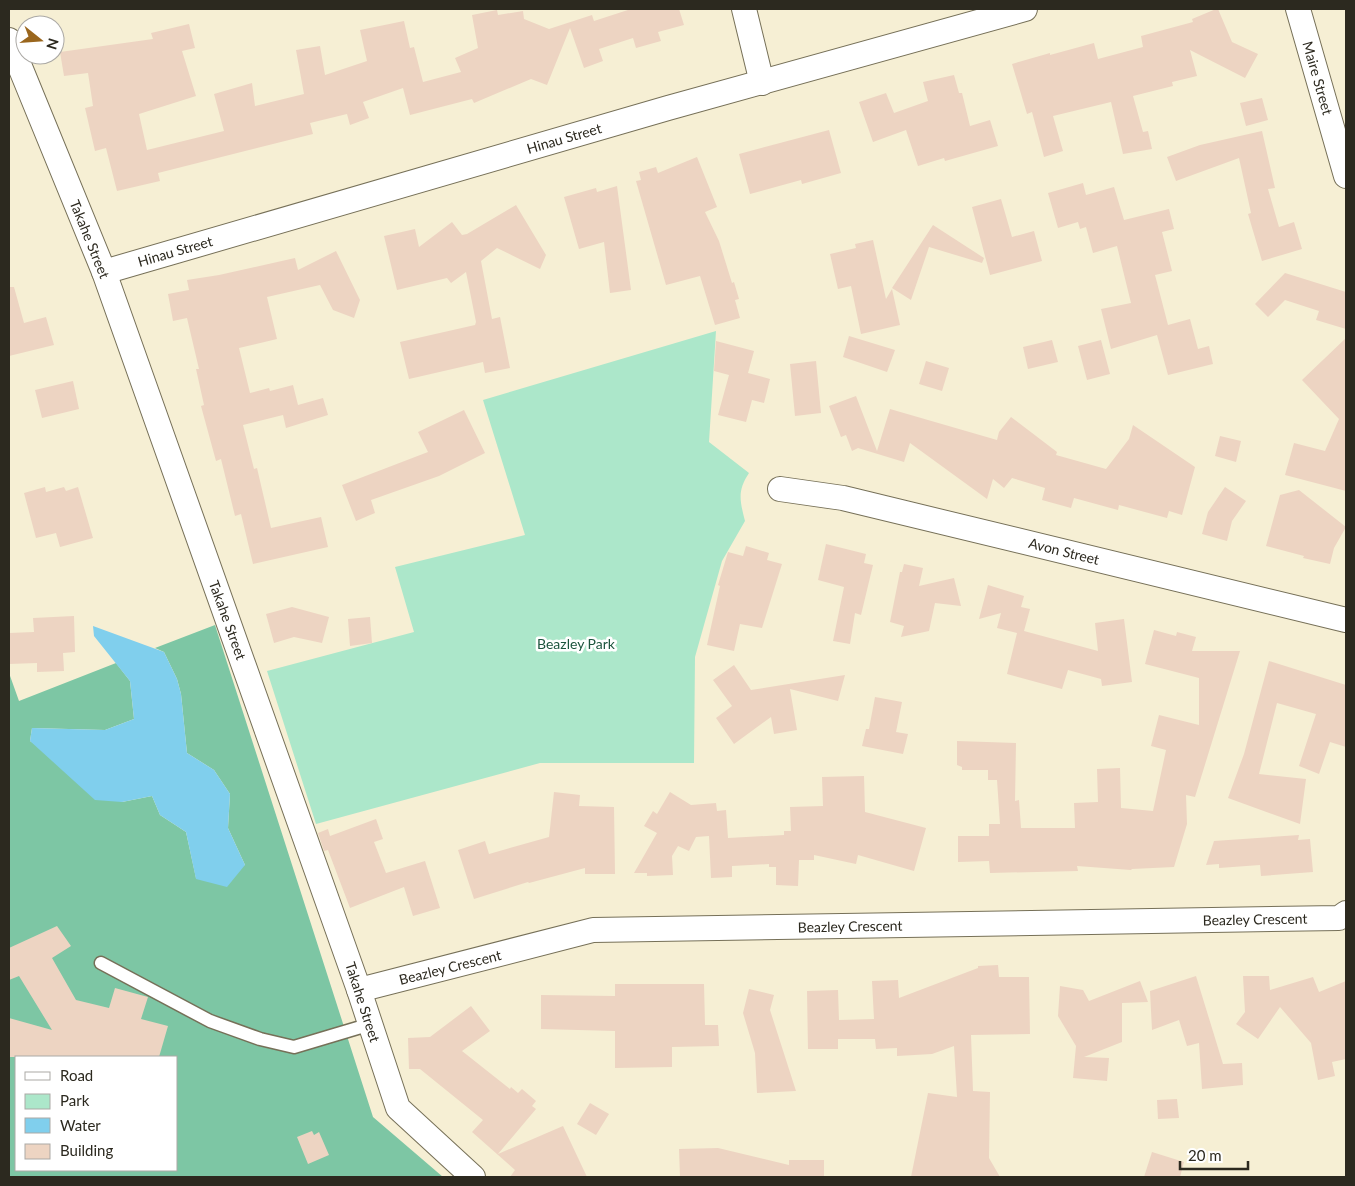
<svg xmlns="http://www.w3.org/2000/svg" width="1355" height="1186" font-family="Lato,sans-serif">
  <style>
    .green { fill: #ace7ca }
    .forest { fill: #7dc6a4; fill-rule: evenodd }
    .water { fill: #80cfed }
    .building { fill: #edd4c2 }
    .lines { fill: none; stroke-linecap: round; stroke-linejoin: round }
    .lane-casing { stroke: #767058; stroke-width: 15 }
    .street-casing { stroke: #767058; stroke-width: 26 }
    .lane { stroke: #fff; stroke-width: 12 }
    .street { stroke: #fff; stroke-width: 24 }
    .labels { text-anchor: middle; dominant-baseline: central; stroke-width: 5; stroke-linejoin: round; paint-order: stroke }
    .street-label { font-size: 14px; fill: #2c291f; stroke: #fff }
    .park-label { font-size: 14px; fill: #1d553e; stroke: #fff }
  </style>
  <rect width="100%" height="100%" fill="#f6efd4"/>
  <!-- green -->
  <path class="green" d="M716,331l-7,111 40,31c-12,18 -9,28 -4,48l-23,40 -27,96 -1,106h-154l-224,61 -49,-153 147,-39 -19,-65 130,-32 -42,-135z"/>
  <!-- forest -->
  <path class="forest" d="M215,625l158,492 70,60h-434v-504l10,28 97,-38 14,18 4,38 -29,11 -73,-2 -2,13 92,61 30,-6 8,19 26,17 10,46 49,-13 -17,-37 2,-34 -16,-24 -27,-17 -6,-59 -4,-15 -13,-27 -9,-4zM16,1057h160v113h-160z"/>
  <!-- water -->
  <path class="water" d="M93,626l71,26 13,27 4,15 6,59 27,17 16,24 -2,34 17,37 -18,22 -31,-8 -10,-47 -26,-17 -8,-19 -30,6 -27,-2 -65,-59 2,-13 73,2 29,-11 -4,-38 -36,-45z"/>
  <!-- building -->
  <g class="building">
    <path d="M631,9h48l5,16 -26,7 3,9 -25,7 -3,-10 -34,11 4,12 -19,7 -14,-40 -23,57 -16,-6 -57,24 -2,-4 -62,16 -7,-27 -40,14 6,16 -19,7 -3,-11 -37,9 3,11 -155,39 2,8 -43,10 -11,-43 -11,3 -10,-43 8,-2 -5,-33 -24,3 -4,-24 93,-13 -2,-6 38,-9 6,24 -13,3 14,45 -57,18 8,36 77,-19 -10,-37 38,-11 3,23 49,-12 -8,-44 24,-4 5,29 42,-14 -7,-31 44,-9 6,27 4,-1 9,35 38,-10 -6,-14 23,-10 -6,-33 25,-5 1,5 25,-4 1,8 25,10 43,-14 2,6z"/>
    <path d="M1216,9h2l14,33 26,12 -13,24 -55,-28 7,26 -25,6 1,4 -40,10 10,36 5,-1 4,18 -29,5 -12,-52 -58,14 10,35 -19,6 -12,-45 -5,2 -15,-50 38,-11v2l44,-12 4,16 45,-12 -2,-11 52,-14 -1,-3z"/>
    <path d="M954,75l5,18h3l8,33 20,-6 8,26 -53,15 -1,-3 -26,8 -12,-36 -33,12 -14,-40 27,-9 8,20 34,-12 -5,-19z"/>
    <path d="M1262,98l6,22 -22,6 -6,-23z"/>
    <path d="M829,130l12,43 -39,11 -1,-4 -51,14 -11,-40z"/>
    <path d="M1262,131l13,57 -7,1 11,38 15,-5 8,27 -40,12 -14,-47 3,-1 -12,-55 -63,23 -9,-24 33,-12z"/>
    <path d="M697,157l20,50 -12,5 14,29 13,42 2,-1 5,17 -4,1 5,18 -25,7 -15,-49 -34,9 -30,-104 5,-1 -2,-8 17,-5 2,6z"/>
    <path d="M1083,183l3,12 28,-8 10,33 45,-11 5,20 -12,3 10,39 -17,4 13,50 22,-6 8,30 11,-3 4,18 -45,11 -11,-40 -46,14 -10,-40 30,-6 -14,-57 -24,7 -7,-26 -6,2 -2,-7 -20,6 -10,-35z"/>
    <path d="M617,186l14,104 -21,3 -6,-51 -25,7 -15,-52 32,-9 1,4z"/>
    <path d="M1001,199l11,38 22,-6 8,30 -52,14 -18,-68z"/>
    <path d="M516,205l30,50 -6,14 -43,-21 -16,13 11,58 8,-2 10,51 -25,5 -2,-11 -74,17 -9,-37 75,-17 1,-3 -10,-50 -15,11 -4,-5 -50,12 -13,-54 31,-7 4,18 33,-25 10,13 5,-1z"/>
    <path d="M933,225l51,33 -2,5 -53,-16 -18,53 -19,-12z"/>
    <path d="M873,240l13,59 6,-10 8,36 -39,9 -10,-48 -13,3 -8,-35 26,-6 -1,-4z"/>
    <path d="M336,251l24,49 -6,18 -21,-8 -13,-25 -53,12 10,42 -38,9 11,45 19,-5 1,3 23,-6 5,20 25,-7 5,17 -42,13 -3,-13 -40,10 11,44 3,-1 14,60 50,-11 7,30 -75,17 -12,-50 -6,2 -14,-57 -5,2 -15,-55 3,-1 -8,-36h3l-12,-51 -14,3 -5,-27 21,-4 -2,-10 32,-5 76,-17 3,12z"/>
    <path d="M1285,273l61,19v37l-30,-9 3,-9 -34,-11 -17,17 -13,-13z"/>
    <path d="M9,287h5l10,36 22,-6 8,28 -45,11z"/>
    <path d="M849,336l46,14 -8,22 -44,-15z"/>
    <path d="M1346,338v153l-61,-16 9,-32 31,8 14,-32 -37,-39z"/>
    <path d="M1052,340l6,22 -30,7 -5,-22z"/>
    <path d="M1101,340l9,34 -23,6 -9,-34z"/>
    <path d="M716,341l38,10 -6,22 22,6 -6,24 -12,-3 -6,22 -28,-7 11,-40 -15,-4z"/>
    <path d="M816,361l5,52 -26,3 -5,-52z"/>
    <path d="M926,361l23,7 -7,23 -23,-7z"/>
    <path d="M73,381l6,28 -37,9 -7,-28z"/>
    <path d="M856,396l21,55 13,-42 107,31 2,-8 12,-15 46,35 -1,3 50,14 23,-30 4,-14 62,42 -13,48 -13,-4 -2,7 -48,-13 -1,5 -44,-12 -3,10 -29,-8 3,-12 -33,-10 -8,10 -11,-9 -6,20 -77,-56 -6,19 -46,-14 -6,3 -6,-16 -5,2 -12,-31z"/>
    <path d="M464,410l21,43 -46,23 -68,24 4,13 -19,8 -14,-36 86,-33 -10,-20z"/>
    <path d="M1220,436l21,5 -5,21 -21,-6z"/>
    <path d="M45,487l1,5 18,-5 2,4 12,-4 15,51 -33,9 -4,-14 -20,5 -12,-45z"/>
    <path d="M1225,487l21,14 -14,20 -5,20 -25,-7 6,-22z"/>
    <path d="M1299,490l47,37 -12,21 -4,16 -27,-6 1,-2 -38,-10 14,-51z"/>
    <path d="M826,544l40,10 -2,9 9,2 -12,50 -6,-2 -5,31 -17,-3 11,-54 -26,-7z"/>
    <path d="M746,546l23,7 -2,7 15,4 -20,64 -22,-4 -6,27 -27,-6 13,-59 -2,-1 10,-33 15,4z"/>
    <path d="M904,564l19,4 -4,18 35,-8 7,28 -26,-3 -6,28 -28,6 3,-11 -14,-4 10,-50h2z"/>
    <path d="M988,585l36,11 -3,11 9,2 -6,22 74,20 -3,-28 29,-4 8,63 -30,4 -1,-7 -33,-9 -6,19 -55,-15 10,-41 -20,-5 4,-15 -22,6z"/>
    <path d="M292,607l37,10 -7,26 -28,-6 -20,6 -8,-29z"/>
    <path d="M74,616l1,36 -12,1 1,18 -27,1v-9l-28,1v-31l25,-1 -1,-14z"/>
    <path d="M370,617l2,26 -22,3 -2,-27z"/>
    <path d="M1154,630l22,6 1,-4 19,5 -4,14h48l-45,146 -9,-2 1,29 -13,43 -42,2 -1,1 -54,-4 1,5 -88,2 -1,-12 -31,1v-26h31v-12h11l-3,-44h-9v-10h-26v-3l-5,-2v-24l59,2 -1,58 4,-1 2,28h54l-1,-25 24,-1 -1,-33 23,-1 1,40 32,3 13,-61 -15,-4 8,-31 40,10v-47l-54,-14z"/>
    <path d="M1269,661l77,24v62l-16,-5 -11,32 -20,-8 17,-52 -39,-11 -18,71 47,5 -6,45 -72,-26 16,-44z"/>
    <path d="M734,665l17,25 94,-15 -7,26 -48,-12 7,41 -23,4 -3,-17 -37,27 -18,-26 16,-12 -19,-26z"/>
    <path d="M875,697l27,5 -6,30 12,2 -5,20 -41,-8 4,-17h3z"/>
    <path d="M864,776l1,36 61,16 -12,43 -56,-16 -2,9 -42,-9v5h-15l-1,26 -22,-1v-18h-7v-3l-37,2v11l-21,1 -2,-42 -13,1 -7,14 -11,-5 -6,10 1,19 -26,1v-3h-13l23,-40 -13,-7 9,-15 4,3 13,-22 21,13 25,-2 1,8 9,-1 2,28 56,-3v-4h7l-1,-24 33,-1 -1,-29z"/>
    <path d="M554,792l26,3 -1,11 35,1 1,67h-30v-6l-56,15 -1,-1 -54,17 -16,-49 27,-9 4,13 60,-17z"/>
    <path d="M376,819l7,20 -9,3 12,31 39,-12 15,47 -27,8 -9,-29 -54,21 -22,-58 -4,1 -6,-18 10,-4 2,7z"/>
    <path d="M1299,835l-1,5 12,-1 3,33 -52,4 -1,-11 -41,3v-4l-13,1 8,-24z"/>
    <path d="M57,926l14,20 -19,12 24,42 33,8 6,-20 33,9 -7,22 27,7 -9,31h-150v-39l43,12 -33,-54 -10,4v-32z"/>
    <path d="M998,965l1,12h30l1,57 -59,1 2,56 17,1 -1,66 11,19h-89l17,-84 29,4 -3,-51 -22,8 -35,2v-8l-21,1 -1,-10h-37v10h-30l-1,-58 31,-1 1,30 35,-1 -2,-38 26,-1 1,18 79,-30v-2z"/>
    <path d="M1196,976l27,88 19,-1 1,22 -41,4 -3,-46 -12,3 -8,-26 -27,10 -2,-39z"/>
    <path d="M1243,976h26l1,14 43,-13 6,15 27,-11v78l-14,3 3,14 -17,4 -7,-37 -31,-36 -22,32 -22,-15 9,-12z"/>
    <path d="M1140,981l8,21 -26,1v39l-38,15 25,1 -2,23 -34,-3 3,-32 -18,-30 2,-30 23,4 6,11z"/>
    <path d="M615,984h89l1,41h13l1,21 -47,1v20l-57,1v-37l-74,-2v-34l74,1z"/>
    <path d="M749,989l25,6 -4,15 26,81 -39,2 -2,-40 -12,-40z"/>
    <path d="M471,1006l19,25 -28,20 48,38 1,-2 7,6 4,-4 14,12 -4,5 4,3 -38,45 65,-28 24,51h-77l5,-7 -43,-38 11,-12 -63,-51h-11l-1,-31 22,-1z"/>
    <path d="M1177,1099l2,19 -21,1 -1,-19z"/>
    <path d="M590,1103l19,11 -13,21 -19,-11z"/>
    <path d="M312,1131l2,4 5,-3 10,23 -21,9 -11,-27z"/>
    <path d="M718,1148l71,17v-5h35v17h-144l-1,-28z"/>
    <path d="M1152,1152l32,10 -4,15h-36z"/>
  </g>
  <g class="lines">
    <!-- lane casing -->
    <g class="lane-casing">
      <path id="lane" d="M101,963l109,58 50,18 34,8 77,-23"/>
    </g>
    <!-- street casing -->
    <g class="street-casing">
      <g id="street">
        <path d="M744,9l18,74"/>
        <path d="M1298,9l48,167"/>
        <path d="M9,40l95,232 255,718 39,118 75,69"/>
        <path d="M104,272l564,-164 357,-99"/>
        <path d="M780,489l63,9 503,122"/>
        <path d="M359,990l234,-60 746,-12 7,-5"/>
      </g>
    </g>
    <!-- lane -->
    <use href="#lane" class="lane"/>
    <!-- street -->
    <use href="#street" class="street"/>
  </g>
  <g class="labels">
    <!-- street labels -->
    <g class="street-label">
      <text transform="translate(1318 78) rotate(74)">Maire Street</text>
      <text transform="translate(564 138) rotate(-16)">Hinau Street</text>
      <text transform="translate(90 239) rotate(68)">Takahe Street</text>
      <text transform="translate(175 251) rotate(-16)">Hinau Street</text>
      <text transform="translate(1064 551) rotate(14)">Avon Street</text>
      <text transform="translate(228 620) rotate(70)">Takahe Street</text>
      <text transform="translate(1255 919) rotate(-1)">Beazley Crescent</text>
      <text transform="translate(850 926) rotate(-1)">Beazley Crescent</text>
      <text transform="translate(450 967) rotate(-14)">Beazley Crescent</text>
      <text transform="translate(363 1002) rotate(72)">Takahe Street</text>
    </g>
    <!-- park labels -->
    <g class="park-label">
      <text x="576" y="643">Beazley Park</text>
    </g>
  </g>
  <!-- border -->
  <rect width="1355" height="1186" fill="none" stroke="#2c291f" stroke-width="20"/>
  <!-- legend -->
  <rect x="15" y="1056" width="162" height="115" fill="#ffffff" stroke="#aba9a5"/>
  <rect x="25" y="1072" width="25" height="8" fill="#ffffff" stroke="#aba9a5"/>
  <text x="60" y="1081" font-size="15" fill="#2c291f">Road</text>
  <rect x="25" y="1094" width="25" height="15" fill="#ace7ca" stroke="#aba9a5"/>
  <text x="60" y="1106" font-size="15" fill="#2c291f">Park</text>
  <rect x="25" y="1118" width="25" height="15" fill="#80cfed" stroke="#aba9a5"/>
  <text x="60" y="1131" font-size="15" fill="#2c291f">Water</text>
  <rect x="25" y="1144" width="25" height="15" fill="#edd4c2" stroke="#aba9a5"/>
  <text x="60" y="1156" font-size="15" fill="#2c291f">Building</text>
  <!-- north arrow -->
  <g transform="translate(40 40) rotate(107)"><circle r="24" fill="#ffffff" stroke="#aba9a5"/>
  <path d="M0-4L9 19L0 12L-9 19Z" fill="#9a661d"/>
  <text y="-8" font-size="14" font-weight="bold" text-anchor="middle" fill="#2c291f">N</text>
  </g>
  <!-- scale -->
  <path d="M1180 1161v8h68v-8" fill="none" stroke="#2c291f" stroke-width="2.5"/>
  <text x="1188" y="1161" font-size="15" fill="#2c291f" stroke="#ffffff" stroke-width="4" paint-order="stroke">20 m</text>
</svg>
